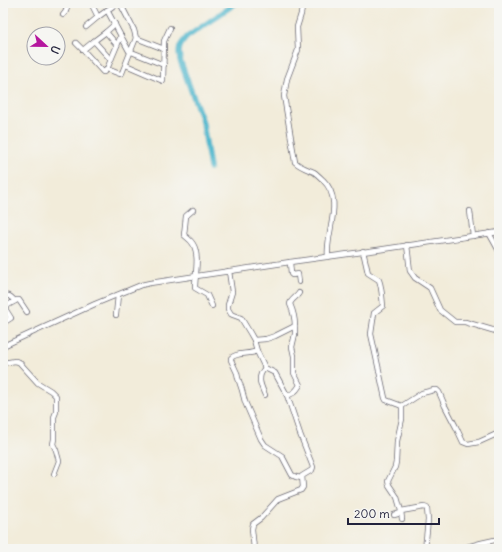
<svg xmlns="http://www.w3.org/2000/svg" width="502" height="552" font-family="Delius,sans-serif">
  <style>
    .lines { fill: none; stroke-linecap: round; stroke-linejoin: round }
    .river { stroke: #4eb6cc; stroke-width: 5.5 }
    .minor-casing { stroke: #6b6973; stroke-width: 6 }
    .minor { stroke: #fff; stroke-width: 4.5 }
  </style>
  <rect width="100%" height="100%" fill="#f6f6f2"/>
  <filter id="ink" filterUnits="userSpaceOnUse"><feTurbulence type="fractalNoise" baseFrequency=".025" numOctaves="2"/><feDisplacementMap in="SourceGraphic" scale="8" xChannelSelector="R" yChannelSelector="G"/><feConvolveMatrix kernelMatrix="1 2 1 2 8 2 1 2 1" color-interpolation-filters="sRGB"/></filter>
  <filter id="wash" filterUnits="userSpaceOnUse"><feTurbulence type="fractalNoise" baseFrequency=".012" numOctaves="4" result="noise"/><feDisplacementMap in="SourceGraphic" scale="16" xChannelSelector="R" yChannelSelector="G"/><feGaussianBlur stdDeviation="0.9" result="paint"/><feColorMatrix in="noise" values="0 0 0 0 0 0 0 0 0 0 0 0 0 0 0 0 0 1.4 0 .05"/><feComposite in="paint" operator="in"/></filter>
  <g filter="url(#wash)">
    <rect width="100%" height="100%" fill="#f2ecda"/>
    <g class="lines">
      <!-- river -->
      <path class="river" d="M210,168l-7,-45 -23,-63c-2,-12 -1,-14 7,-23l49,-34"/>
    </g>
  </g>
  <g filter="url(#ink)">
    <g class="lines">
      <!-- minor casing -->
      <g class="minor-casing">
        <g id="minor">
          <path d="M45,3l2,1 4,-1"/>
          <path d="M91,3l7,14 19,-14"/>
          <path d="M120,3l14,27 2,8 28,11"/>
          <path d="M303,3l-2,11 -4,13 1,23 -11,29 -3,17 11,66c5,5 12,7 19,10 3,2 6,5 9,8 22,21 2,52 5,77"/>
          <path d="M107,10l22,41 35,14"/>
          <path d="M63,15c3,-3 6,-7 2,-12"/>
          <path d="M115,24l-9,8 11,13"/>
          <path d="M86,27l12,-10"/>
          <path d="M106,32l-12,9 17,19"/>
          <path d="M121,36l-14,33 13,5 2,-1 14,-35"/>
          <path d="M94,41l-11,9 20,22h1l3,-3"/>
          <path d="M76,43l7,7"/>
          <path d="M126,65l37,16 1,-40 6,-13"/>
          <path d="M193,210l-7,6 -2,19c3,3 7,5 9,9 7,11 2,31 2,44l12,7 5,11"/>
          <path d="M470,211l3,25"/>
          <path d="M489,233l10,18"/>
          <path d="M407,245l3,26 5,7 15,10 10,22 15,12h10l34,10"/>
          <path d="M363,251l5,22 11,7c3,8 3,17 4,26l-9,7 -3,21 14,64 1,2 16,6"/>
          <path d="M290,262l1,12 1,1 6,-1 1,8"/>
          <path d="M229,271l3,21 -4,13v4l3,5 2,1 8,3 9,15 4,7 3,11 8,17 10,5 12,22 13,39 13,33 -1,3 -10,6 1,11 -2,3 -23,9 -17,19 -8,6 -1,5 2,20"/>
          <path d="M3,296c6,-2 8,1 12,5"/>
          <path d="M3,308l14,-8h2l8,12"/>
          <path d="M116,315l2,-20"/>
          <path d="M3,323l8,-5 -7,-11"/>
          <path d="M295,326c0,-8 -2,-15 -5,-22 1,-5 7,-7 9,-11"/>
          <path d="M254,340l12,-1 9,-3 20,-10v8l-3,13 2,9v17l6,12c-3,5 -7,10 -13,10"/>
          <path d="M3,346l92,-42 46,-19 9,-2 140,-21 87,-12 122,-18"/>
          <path d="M257,351c-8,4 -20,1 -26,7v2l6,13 1,5 4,12 3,12 16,37 4,6 17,11 10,19 4,2 6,1"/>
          <path d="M3,363l12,-2 4,1 19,21 13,8 5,5v16l-2,5v22l-1,5 3,6 3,11 -5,13"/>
          <path d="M265,368c-9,9 -4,18 0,27"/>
          <path d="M401,511l1,8"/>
          <path d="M394,515l7,-2"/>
          <path d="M94,549h2"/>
          <path d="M425,549l3,-29 -1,-12 -3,-1 -23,4 -4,-14 -8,-12 -1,-4 7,-14 1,-5 1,-21 5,-22v-13l20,-13 12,-3h3l2,2 6,14 11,21 7,15 5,2 11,-2 20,-9"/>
          <path d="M460,549l21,-6 18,-4"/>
        </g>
      </g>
      <!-- minor -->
      <use href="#minor" class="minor"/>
    </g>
  </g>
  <!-- margin -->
  <rect width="502" height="552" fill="none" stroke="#f6f6f2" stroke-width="16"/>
  <!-- north arrow -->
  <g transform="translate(46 46) rotate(112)"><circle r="19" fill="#f6f6f2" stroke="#a1a1a9"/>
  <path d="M0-3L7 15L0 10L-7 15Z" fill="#b5179e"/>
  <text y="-6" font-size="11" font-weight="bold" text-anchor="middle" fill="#22223b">U</text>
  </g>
  <!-- scale -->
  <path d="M348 518v6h91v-6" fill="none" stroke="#22223b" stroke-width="2"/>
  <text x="354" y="518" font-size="12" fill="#22223b" stroke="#f6f6f2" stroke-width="3" paint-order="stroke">200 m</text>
</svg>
